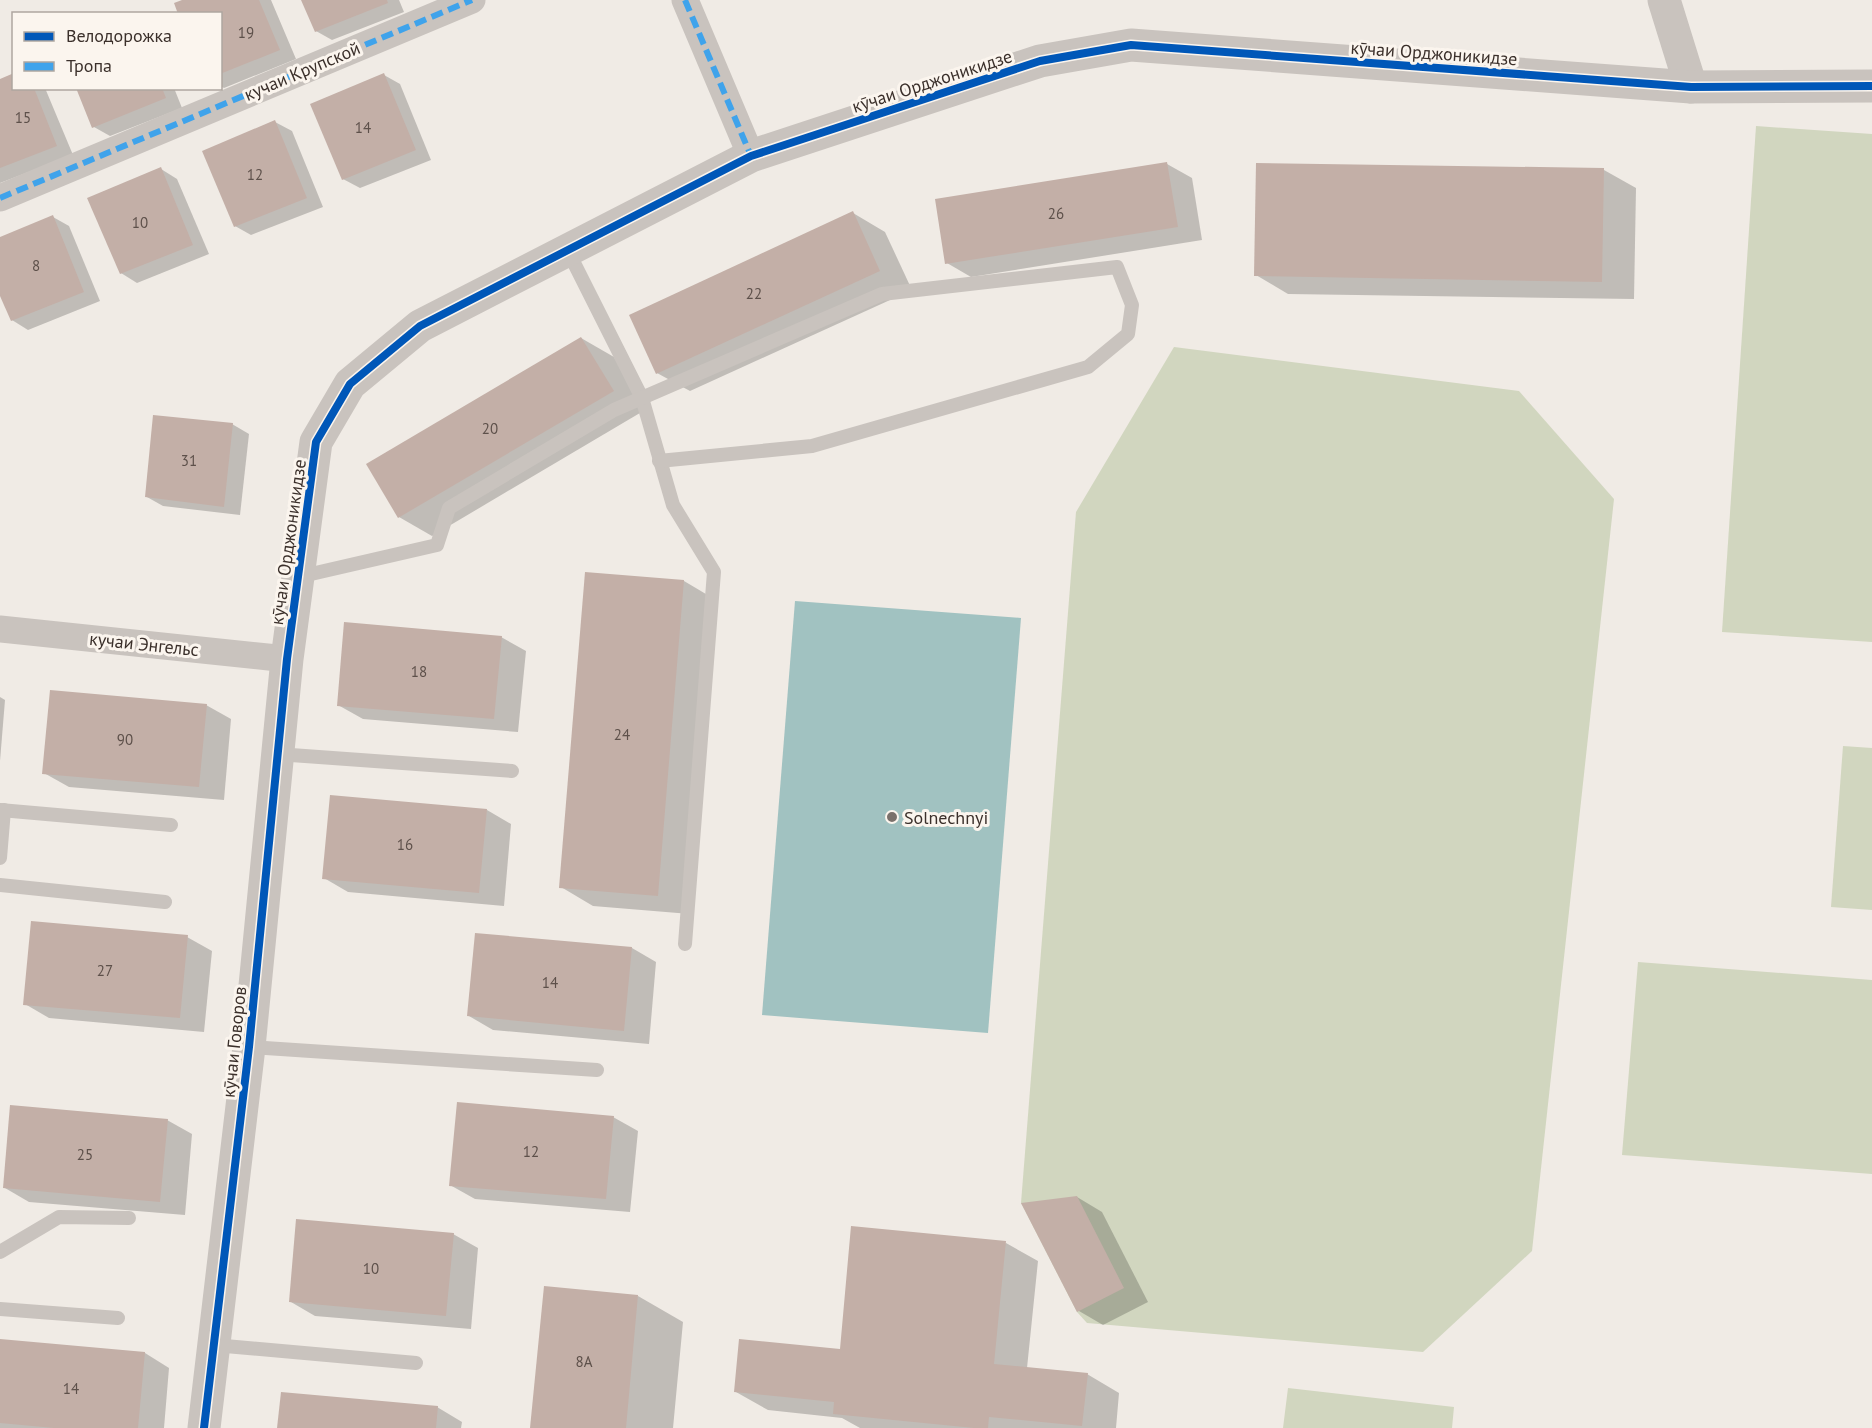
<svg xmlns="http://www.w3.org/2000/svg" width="1872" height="1428" font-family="'PT Sans',sans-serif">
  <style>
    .green { fill: #d1d6bf }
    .water { fill: #a1c2c1 }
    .shadow { fill: #0003 }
    .building { fill: #c3afa7 }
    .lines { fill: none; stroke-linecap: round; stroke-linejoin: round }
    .service { stroke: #c9c3be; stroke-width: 14 }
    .minor { stroke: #c9c3be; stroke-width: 27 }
    .tertiary { stroke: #c9c3be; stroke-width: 33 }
    .quiet { stroke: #3fa3eb; stroke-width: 6; stroke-dasharray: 12 6; stroke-linecap: butt }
    .cycleway-casing { stroke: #fbf5ee; stroke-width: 11 }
    .cycleway { stroke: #0057b8; stroke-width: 8 }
    .poi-dot { fill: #7a716c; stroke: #fbf5ee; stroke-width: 2 }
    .labels { text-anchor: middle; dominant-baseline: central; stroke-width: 6; stroke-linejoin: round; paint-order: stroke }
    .number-label { font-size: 15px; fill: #5d504a }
    .street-label { font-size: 18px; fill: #3b302b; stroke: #fbf5ee }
    .poi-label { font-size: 18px; fill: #3b302b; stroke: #fbf5ee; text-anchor: start }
  </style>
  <rect width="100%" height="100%" fill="#f0ebe5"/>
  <!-- green -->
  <g class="green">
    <path d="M1756,126l116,8v508l-150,-10z"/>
    <path d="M1174,347l345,44 95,108 -82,752 -109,101 -336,-29 -10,-11 -56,-109 55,-691z"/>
    <path d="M1843,746l29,2v162l-41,-3z"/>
    <path d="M1638,962l234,18v194l-250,-19z"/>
    <path d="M1288,1388l166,19 -2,21h-169z"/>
  </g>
  <!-- water -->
  <path class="water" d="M795,601l226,17 -33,415 -226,-18z"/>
  <!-- shadow -->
  <g class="shadow">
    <path d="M186,0h85l25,59 -72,29 -4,-2v-72z"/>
    <path d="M303,0h96l5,12 -72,28 -16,-9z"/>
    <path d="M384,75l16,9 31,76 -71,28 -17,-9z"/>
    <path d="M0,81l14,7h31l28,67 -73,28z"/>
    <path d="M77,88h97l8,20 -72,28 -16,-9z"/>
    <path d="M275,122l17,9 31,76 -72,28 -16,-9z"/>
    <path d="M1167,164l25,14 10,62 -231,37 -24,-14z"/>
    <path d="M161,169l16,10 32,75 -72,29 -16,-10z"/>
    <path d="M1604,170l32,18 -2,111 -346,-5 -32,-19z"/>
    <path d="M853,213l32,19 27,58 -222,101 -33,-18z"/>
    <path d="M53,217l16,9 31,75 -72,29 -16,-10 -12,-28v-53z"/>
    <path d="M581,338l33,19 31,53 -213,126 -33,-19 -31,-52z"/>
    <path d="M232,424l17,10 -9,81 -77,-9 -16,-9z"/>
    <path d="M587,573l97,8 32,19 -26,314 -97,-8 -32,-19z"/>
    <path d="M501,637l25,14 -8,81 -155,-13 -25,-14z"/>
    <path d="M0,697l5,3 -5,61z"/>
    <path d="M206,705l25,14 -7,81 -155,-13 -25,-14z"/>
    <path d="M487,810l24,14 -7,82 -156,-14 -24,-14z"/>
    <path d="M187,937l25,14 -8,81 -155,-14 -24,-14z"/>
    <path d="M632,948l24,14 -7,82 -156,-14 -24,-14z"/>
    <path d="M613,1117l25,14 -8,81 -155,-13 -25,-14z"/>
    <path d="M167,1120l25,14 -7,81 -156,-13 -24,-14z"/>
    <path d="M1077,1197l25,15 46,90 -45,23 -24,-14z"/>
    <path d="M453,1234l25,14 -7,81 -156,-13 -24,-14z"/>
    <path d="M1006,1243l32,18 -11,107 60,6 32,19 -3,35h-256l-18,-10 -74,-8 -32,-18 105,-41z"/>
    <path d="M638,1296l45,26 -10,106h-141z"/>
    <path d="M0,1340l145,13 24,15 -5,60h-164z"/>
    <path d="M437,1407l25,15 -1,6h-182z"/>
  </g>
  <!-- building -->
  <g class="building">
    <path d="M182,0h77l21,50 -60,24v-60h-42l-4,-11z"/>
    <path d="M301,0h86l1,3 -73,29z"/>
    <path d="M14,73v15h20l23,58 -57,22v-89z"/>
    <path d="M384,73l32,77 -74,30 -32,-76z"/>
    <path d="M76,88h86l4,10 -74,30z"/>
    <path d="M275,120l32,78 -73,29 -32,-76z"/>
    <path d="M1167,162l11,65 -233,37 -10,-65z"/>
    <path d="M1256,163l348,5 -2,114 -348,-6z"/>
    <path d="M161,167l32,78 -73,29 -33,-76z"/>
    <path d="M853,211l27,60 -224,103 -27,-59z"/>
    <path d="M53,215l31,77 -73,29 -11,-25v-59z"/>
    <path d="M581,337l33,54 -216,127 -32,-54z"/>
    <path d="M153,415l80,8 -9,84 -79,-10z"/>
    <path d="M585,572l99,8 -26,316 -99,-8z"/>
    <path d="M344,622l158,14 -8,83 -157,-13z"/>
    <path d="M50,690l157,14 -8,83 -157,-13z"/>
    <path d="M330,795l157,14 -8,84 -157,-14z"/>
    <path d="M31,921l157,14 -8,83 -157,-13z"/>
    <path d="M475,933l157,14 -8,84 -157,-15z"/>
    <path d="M457,1102l157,14 -8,83 -157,-13z"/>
    <path d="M10,1105l158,14 -8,83 -157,-14z"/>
    <path d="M1077,1196l47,92 -47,24 -56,-109z"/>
    <path d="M296,1219l158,14 -8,83 -157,-14z"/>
    <path d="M851,1226l155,15 -12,123 94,9 -6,53 -93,-9 -1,11h-14l-141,-14 1,-12 -100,-10 5,-53 101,10z"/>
    <path d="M544,1286l94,9 -12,133h-96z"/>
    <path d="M0,1339l145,13 -7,76h-84l-54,-5z"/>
    <path d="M281,1392l157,14 -2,22h-159z"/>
  </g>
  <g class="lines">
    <!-- service -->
    <g class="service">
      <path d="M568,251l74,147 31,107 41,67 -29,372"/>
      <path d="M298,577l139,-32 12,-37 165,-98 268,-116 235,-27 15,38 -4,29 -40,33 -276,79 -153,15"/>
      <path d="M277,754l235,17"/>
      <path d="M0,810l171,15"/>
      <path d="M0,858l4,-48"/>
      <path d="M0,885l165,17"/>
      <path d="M249,1047l348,23"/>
      <path d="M0,1252l59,-35 70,1"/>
      <path d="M0,1309l118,9"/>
      <path d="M214,1345l202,18"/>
    </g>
    <!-- minor -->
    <g class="minor">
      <path d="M685,0l66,156"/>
      <path d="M0,198l472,-198"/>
      <path d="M0,629l287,30"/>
    </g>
    <!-- tertiary -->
    <g class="tertiary">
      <path d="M1664,0l27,87"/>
      <path d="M204,1428l45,-381 38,-388 29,-217 34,-58 70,-58 331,-170 289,-95 91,-16 560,42 181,-1"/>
    </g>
    <!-- quiet -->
    <g class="quiet">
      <path d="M685,0l66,156"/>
      <path d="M0,198l472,-198"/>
    </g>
    <!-- cycleway casing -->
    <g class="cycleway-casing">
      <path id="cycleway" d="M204,1428l45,-381 38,-388 29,-217 34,-58 70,-58 331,-170 289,-95 91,-16 560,42 181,-1"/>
    </g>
    <!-- cycleway -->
    <use href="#cycleway" class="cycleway"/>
  </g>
  <!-- markers -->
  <circle class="poi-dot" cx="892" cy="817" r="6"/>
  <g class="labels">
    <!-- number labels -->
    <g class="number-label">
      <text x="246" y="32">19</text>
      <text x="23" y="117">15</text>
      <text x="363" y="127">14</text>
      <text x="255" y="174">12</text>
      <text x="1056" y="213">26</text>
      <text x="140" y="222">10</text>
      <text x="36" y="265">8</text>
      <text x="754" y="293">22</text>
      <text x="490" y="428">20</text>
      <text x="189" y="460">31</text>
      <text x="419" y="671">18</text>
      <text x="622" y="734">24</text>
      <text x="125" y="739">90</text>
      <text x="405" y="844">16</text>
      <text x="105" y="970">27</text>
      <text x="550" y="982">14</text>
      <text x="531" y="1151">12</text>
      <text x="85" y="1154">25</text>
      <text x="371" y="1268">10</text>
      <text x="584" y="1361">8А</text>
      <text x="71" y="1388">14</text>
    </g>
    <!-- street labels -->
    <g class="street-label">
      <text transform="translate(1434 53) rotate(4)">кӯчаи Орджоникидзе</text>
      <text transform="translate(302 71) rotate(-23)">кучаи Крупской</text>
      <text transform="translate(932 81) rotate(-18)">кӯчаи Орджоникидзе</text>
      <text transform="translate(288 542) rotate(-82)">кӯчаи Орджоникидзе</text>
      <text transform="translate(144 644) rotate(6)">кучаи Энгельс</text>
      <text transform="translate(234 1042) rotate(-84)">кӯчаи Говоров</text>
    </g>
    <!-- poi labels -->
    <g class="poi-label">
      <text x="904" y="817">Solnechnyi</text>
    </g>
  </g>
  <!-- legend -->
  <rect x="12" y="12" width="210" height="78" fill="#fbf5ee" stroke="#aea6a0" stroke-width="1.5"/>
  <rect x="24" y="32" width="30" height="9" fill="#0057b8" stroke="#aea6a0" stroke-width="1.5"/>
  <text x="66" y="42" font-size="18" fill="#3b302b">Велодорожка</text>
  <rect x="24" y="62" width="30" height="9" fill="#3fa3eb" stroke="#aea6a0" stroke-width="1.5"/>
  <text x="66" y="72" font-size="18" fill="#3b302b">Тропа</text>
</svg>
